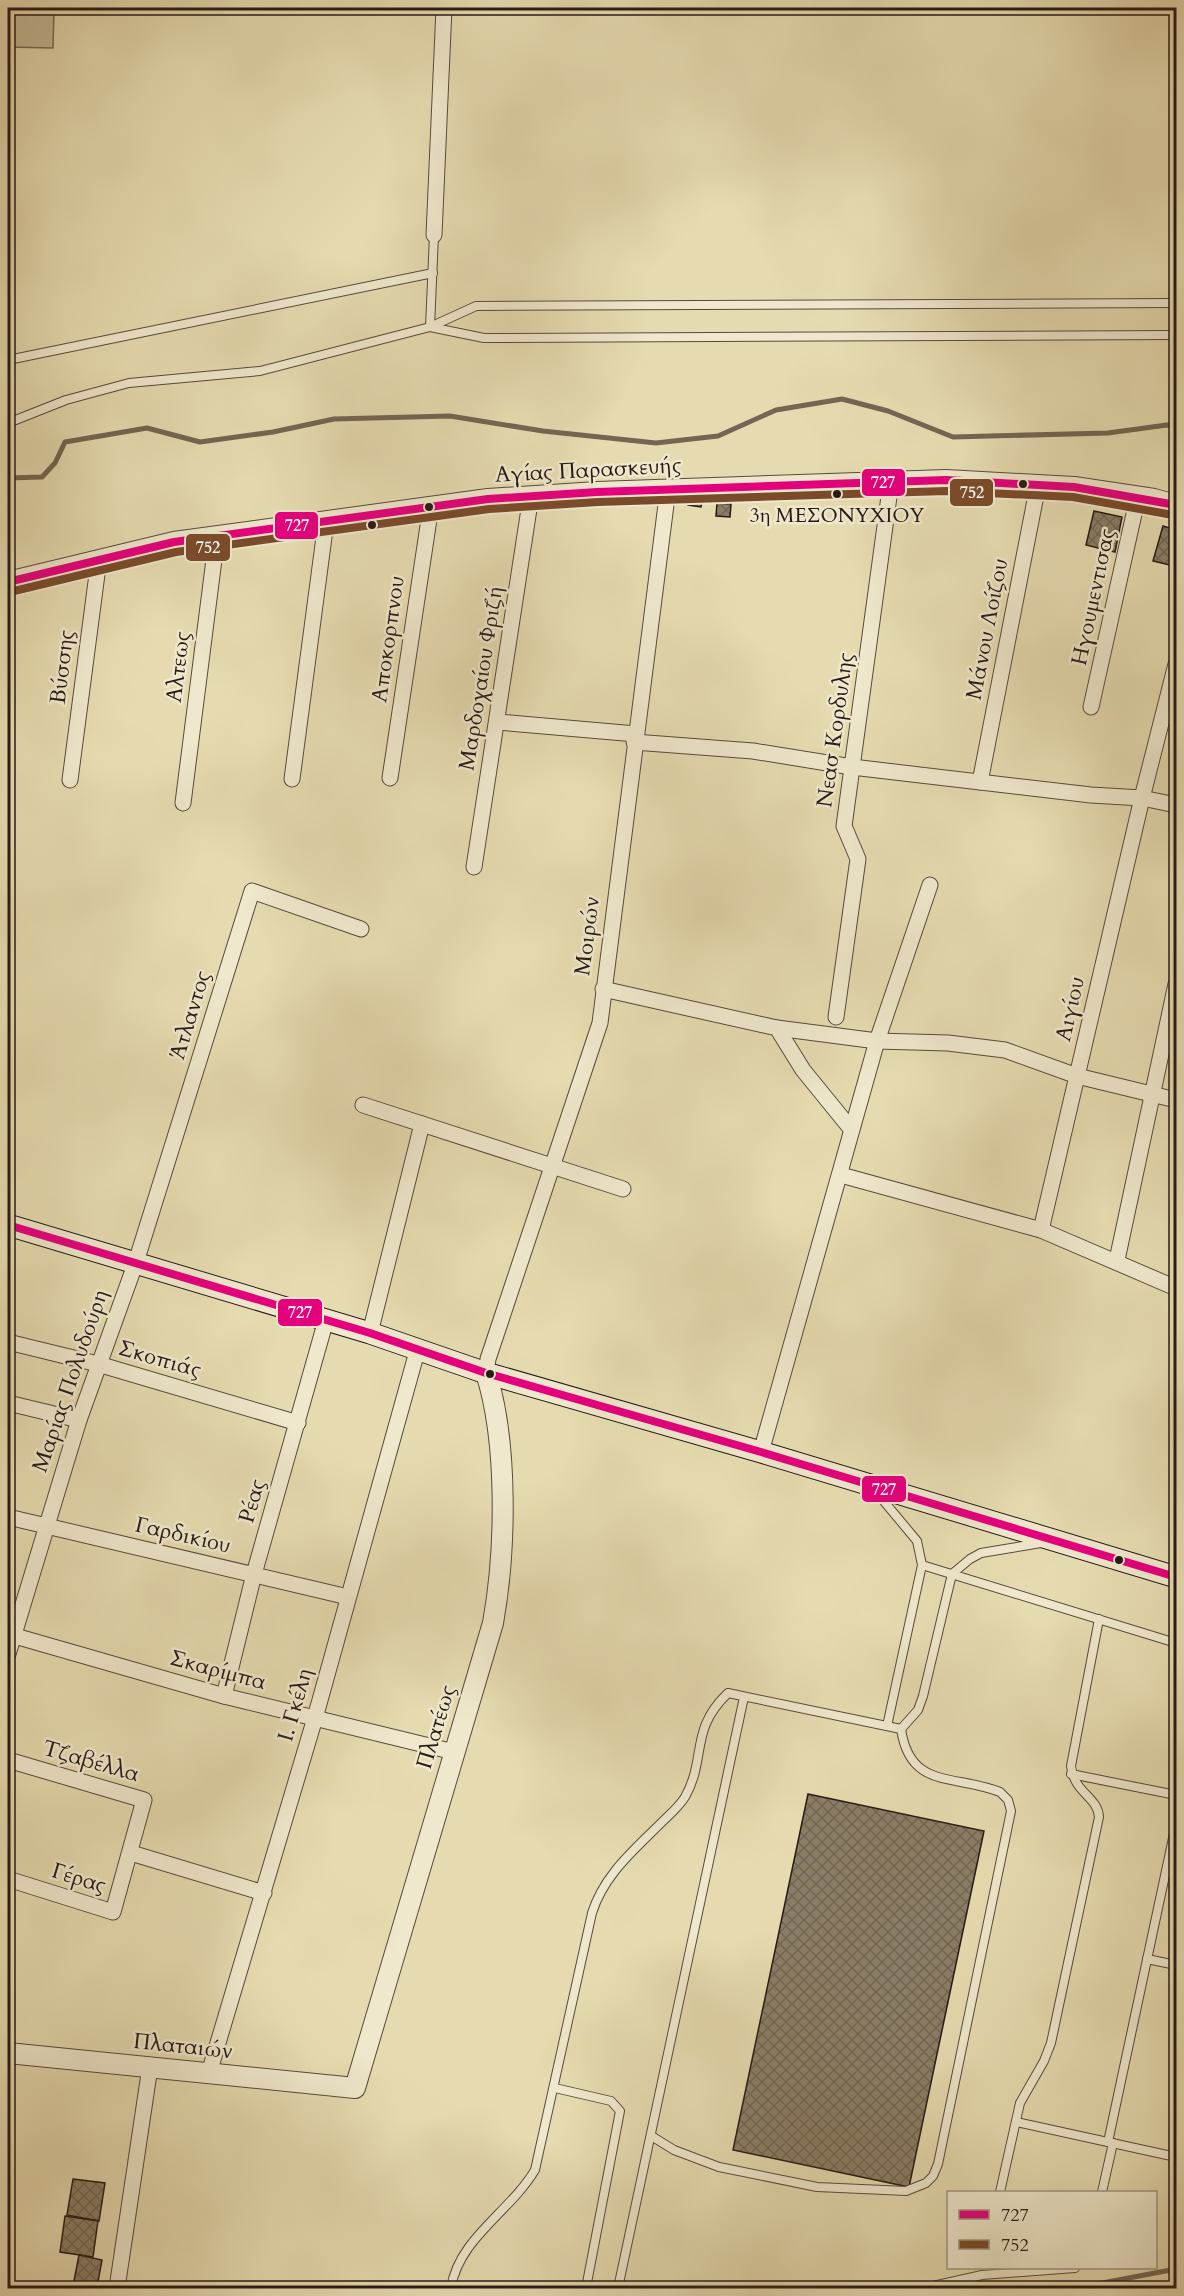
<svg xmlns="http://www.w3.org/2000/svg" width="1184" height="2296" font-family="Cardo,serif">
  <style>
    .green { fill: #c6ba96; stroke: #766a56; stroke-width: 1.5 }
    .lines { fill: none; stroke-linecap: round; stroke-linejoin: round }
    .stream { stroke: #736653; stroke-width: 5 }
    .building { fill: url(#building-cross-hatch); stroke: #271a16; stroke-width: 1.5 }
    .service-casing { stroke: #574a3c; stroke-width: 10 }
    .minor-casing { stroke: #574a3c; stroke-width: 17 }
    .tertiary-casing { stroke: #574a3c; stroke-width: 22 }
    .secondary-casing { stroke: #271a16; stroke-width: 23 }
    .service { stroke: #efe8cc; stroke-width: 8 }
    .minor { stroke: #efe8cc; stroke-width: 15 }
    .tertiary { stroke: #efe8cc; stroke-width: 20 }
    .secondary { stroke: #efe8cc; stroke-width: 21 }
    .bus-1-casing { stroke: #efe8cc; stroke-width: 12 }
    .bus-2-casing { stroke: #efe8cc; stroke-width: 12 }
    .bus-1 { stroke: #e5007d; stroke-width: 8 }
    .bus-2 { stroke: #7a4b2a; stroke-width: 8 }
    .bus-dot { fill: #271a16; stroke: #efe8cc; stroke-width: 2 }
    .labels { text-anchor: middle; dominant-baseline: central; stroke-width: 5; stroke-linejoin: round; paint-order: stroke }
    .bus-label { font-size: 20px; fill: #271a16; stroke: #efe8cc }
    .street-label { font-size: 22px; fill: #271a16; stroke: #efe8cc }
    .line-badge { stroke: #efe8cc; stroke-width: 2 }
    .badge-label { font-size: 16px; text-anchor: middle; font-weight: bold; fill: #fff }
  </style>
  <defs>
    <pattern id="building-cross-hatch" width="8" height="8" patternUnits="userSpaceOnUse" patternTransform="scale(1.5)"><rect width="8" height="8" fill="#8a7e66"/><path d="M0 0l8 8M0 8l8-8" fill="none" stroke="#716653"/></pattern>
  </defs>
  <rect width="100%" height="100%" fill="#e6dbb0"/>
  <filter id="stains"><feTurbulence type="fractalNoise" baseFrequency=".00333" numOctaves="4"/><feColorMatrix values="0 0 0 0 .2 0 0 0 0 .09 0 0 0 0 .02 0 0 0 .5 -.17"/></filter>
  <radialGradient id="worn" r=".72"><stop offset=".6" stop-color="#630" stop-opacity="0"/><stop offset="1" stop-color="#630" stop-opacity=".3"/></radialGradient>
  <!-- green -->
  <path class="green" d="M8,8h46l-1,40 -45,-1z"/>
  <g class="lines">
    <!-- stream -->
    <g class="stream">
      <path d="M8,478l34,-1 13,-14 10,-21 82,-14 53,14 73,-10 61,-13 116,-3 93,15 113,12 62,-7 58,-26 66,-11 46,12 65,26 155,-4 59,-8 9,2"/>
      <path d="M1076,2288l100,-19"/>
    </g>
  </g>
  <!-- building -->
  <g class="building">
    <path d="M689,497l13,2 -1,8 -13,-2z"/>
    <path d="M717,503l14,1 -1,13 -14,-1z"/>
    <path d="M1094,511l28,6 -7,35 -29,-7z"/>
    <path d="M1163,526l13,4 -2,36 -21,-5z"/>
    <path d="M808,1794l176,37 -75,356 -176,-37z"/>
    <path d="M73,2179l32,4 -6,38 -32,-6z"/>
    <path d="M65,2216l33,5 -5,36 -33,-5z"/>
    <path d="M79,2255l23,5 -5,27 3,1h-37v-4l10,2z"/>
  </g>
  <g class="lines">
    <!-- service casing -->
    <g class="service-casing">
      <g id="service">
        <path d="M430,327l54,11 692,-3"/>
        <path d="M430,327l4,-92"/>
        <path d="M8,360l425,-87"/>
        <path d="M8,423l58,-23 63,-17 131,-12 170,-44 46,-21 700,-3"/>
        <path d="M877,1493l40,48 5,24 -35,161"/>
        <path d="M922,1565l254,78"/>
        <path d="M901,1729l17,-19 5,-14 29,-122 18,-15 11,-6 60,-10"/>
        <path d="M1071,1774l105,21"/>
        <path d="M1147,1959l29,6"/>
        <path d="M555,2088l56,13 9,10 -34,177"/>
        <path d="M1016,2122l160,35"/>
        <path d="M653,2137l21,13 45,17 98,20 89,4 20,-8 7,-7 5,-12 73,-353 -3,-11 -8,-8c-45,-18 -90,-2 -99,-63"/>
        <path d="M1108,2142l68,-318"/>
        <path d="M1000,2192l20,-89 24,-42 7,-18 48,-226c-1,-20 -25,-24 -28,-51l28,-147"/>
        <path d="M1102,2192l11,-49"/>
        <path d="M451,2288c8,-50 59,-76 84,-118l57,-257c12,-38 41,-62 68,-89 9,-9 19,-17 25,-27 22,-39 4,-67 43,-104l173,36"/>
        <path d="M618,2288l126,-591"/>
        <path d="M924,2288l58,-13 93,-7"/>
      </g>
    </g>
    <!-- minor casing -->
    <g class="minor-casing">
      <g id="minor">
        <path d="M434,235l10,-227"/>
        <path d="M1091,707l47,-211"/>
        <path d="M498,722l138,12"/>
        <path d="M634,742l119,9 99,16 239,28 51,3 34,7"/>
        <path d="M390,778l41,-272"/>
        <path d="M292,779l34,-257"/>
        <path d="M70,780l29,-221"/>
        <path d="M980,782l58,-297"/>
        <path d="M183,803l34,-267"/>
        <path d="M474,867l57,-371"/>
        <path d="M603,989l174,39 26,42 48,59"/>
        <path d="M836,1017l22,-158 -14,-33 47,-344"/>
        <path d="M777,1028l100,13 71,2 57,7 72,26 99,24"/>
        <path d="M363,1105l260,84"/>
        <path d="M841,1175l200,55 135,58"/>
        <path d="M1041,1230l101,-432 34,-134"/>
        <path d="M1117,1260l59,-276"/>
        <path d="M370,1333l52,-209"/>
        <path d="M8,1342l90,22 200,59"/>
        <path d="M486,1373l2,-14 112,-336 68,-534"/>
        <path d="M8,1403l71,17"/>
        <path d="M761,1452l116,-411 53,-156"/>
        <path d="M8,1517l340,80"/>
        <path d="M8,1634l216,62 230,56"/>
        <path d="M8,1654l71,-234 57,-158 116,-371 109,38"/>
        <path d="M224,1696l30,-122 72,-254"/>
        <path d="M8,1760l136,40 -31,112 -105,-33"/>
        <path d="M131,1853l133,40"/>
        <path d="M209,2073l106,-355 103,-370"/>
        <path d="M117,2288l33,-221"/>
      </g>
    </g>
    <!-- tertiary casing -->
    <g class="tertiary-casing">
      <g id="tertiary">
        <path d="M8,582l166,-40 314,-43 109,-7 349,-12 128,7 80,12 22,6"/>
        <path d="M8,2053l347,35 138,-465c13,-72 15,-181 -7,-250"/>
      </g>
    </g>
    <!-- secondary casing -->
    <g class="secondary-casing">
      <path id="secondary" d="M8,1225l362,108 116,40 275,79 415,125"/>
    </g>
    <!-- service -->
    <use href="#service" class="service"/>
    <!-- minor -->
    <use href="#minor" class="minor"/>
    <!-- tertiary -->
    <use href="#tertiary" class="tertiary"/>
    <!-- secondary -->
    <use href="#secondary" class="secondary"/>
    <!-- bus-1 casing -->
    <g class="bus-1-casing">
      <g id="bus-1">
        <path d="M8,582l166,-40 314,-43 109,-7 349,-12 128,7 102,18"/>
        <path d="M8,1225l362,108 116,40 275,79 415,125"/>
      </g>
    </g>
    <!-- bus-2 casing -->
    <g class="bus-2-casing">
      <path id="bus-2" d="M10,592l166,-40 313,-43 109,-7 348,-11 127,6 100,18"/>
    </g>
    <!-- bus-1 -->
    <use href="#bus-1" class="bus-1"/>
    <!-- bus-2 -->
    <use href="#bus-2" class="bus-2"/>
  </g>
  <!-- markers -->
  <g class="bus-dot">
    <circle cx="1023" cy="484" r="5"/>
    <circle cx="837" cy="494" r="5"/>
    <circle cx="429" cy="507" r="5"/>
    <circle cx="372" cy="525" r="5"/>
    <circle cx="490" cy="1374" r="5"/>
    <circle cx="1119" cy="1560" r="5"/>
  </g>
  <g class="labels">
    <!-- bus labels -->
    <g class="bus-label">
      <text x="837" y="515">3η ΜΕΣΟΝΥΧΙΟΥ</text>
    </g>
    <!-- street labels -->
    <g class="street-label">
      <text transform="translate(588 470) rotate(-3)">Αγίας Παρασκευής</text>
      <text transform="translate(1093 597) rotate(-78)">Ηγουμεντισας</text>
      <text transform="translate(987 629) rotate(-79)">Μάνου Λοίζου</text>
      <text transform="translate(388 639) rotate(-82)">Αποκορπνου</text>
      <text transform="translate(62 667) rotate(-83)">Βύσσης</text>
      <text transform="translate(178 667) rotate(-83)">Αλτεως</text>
      <text transform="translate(481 678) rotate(-81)">Μαρδοχαίου Φριζή</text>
      <text transform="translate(835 730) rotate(-82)">Νεασ Κορδυλης</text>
      <text transform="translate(587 936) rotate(-83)">Μοιρών</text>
      <text transform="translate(1070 1009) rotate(-77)">Αιγίου</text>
      <text transform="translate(190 1015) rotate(-73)">Άτλαντος</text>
      <text transform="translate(160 1359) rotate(16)">Σκοπιάς</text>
      <text transform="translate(70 1381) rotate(-71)">Μαρίας Πολυδούρη</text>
      <text transform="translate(252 1501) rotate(-74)">Ρέας</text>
      <text transform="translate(183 1535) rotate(13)">Γαρδικίου</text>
      <text transform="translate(218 1670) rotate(15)">Σκαρίμπα</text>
      <text transform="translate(295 1705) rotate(-74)">Ι. Γκέλη</text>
      <text transform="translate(436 1727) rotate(-73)">Πλατέως</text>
      <text transform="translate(91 1761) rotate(16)">Τζαβέλλα</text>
      <text transform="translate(79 1878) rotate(17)">Γέρας</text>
      <text transform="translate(183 2046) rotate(6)">Πλαταιών</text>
    </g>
  </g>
  <g class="line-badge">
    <rect x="861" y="468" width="45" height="29" rx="6" fill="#e5007d"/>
    <rect x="949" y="478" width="45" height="29" rx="6" fill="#7a4b2a"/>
    <rect x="274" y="511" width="45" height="29" rx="6" fill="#e5007d"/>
    <rect x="185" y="533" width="46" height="29" rx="6" fill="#7a4b2a"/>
    <rect x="277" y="1298" width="46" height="29" rx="6" fill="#e5007d"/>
    <rect x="861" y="1475" width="46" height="28" rx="6" fill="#e5007d"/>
  </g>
  <g class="badge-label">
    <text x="883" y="488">727</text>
    <text x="972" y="498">752</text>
    <text x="297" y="531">727</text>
    <text x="208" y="553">752</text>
    <text x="300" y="1318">727</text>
    <text x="884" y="1495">727</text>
  </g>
  <!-- margin -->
  <rect width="1184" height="2296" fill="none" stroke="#e6dbb0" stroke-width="30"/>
  <rect x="9" y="9" width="1166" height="2278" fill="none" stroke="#271a16" stroke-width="3"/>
  <rect x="15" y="15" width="1154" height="2266" fill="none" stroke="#271a16" stroke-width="1.5"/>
  <!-- legend -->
  <rect x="947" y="2191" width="210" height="78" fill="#efe8cc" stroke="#9f9683" stroke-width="1.5"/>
  <rect x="959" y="2210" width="30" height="9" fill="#e5007d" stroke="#9f9683" stroke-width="1.5"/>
  <text x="1001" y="2221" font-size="18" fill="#271a16">727</text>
  <rect x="959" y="2240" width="30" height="9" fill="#7a4b2a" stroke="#9f9683" stroke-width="1.5"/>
  <text x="1001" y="2251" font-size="18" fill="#271a16">752</text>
  <rect width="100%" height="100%" filter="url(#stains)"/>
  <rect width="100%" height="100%" fill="url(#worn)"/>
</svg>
